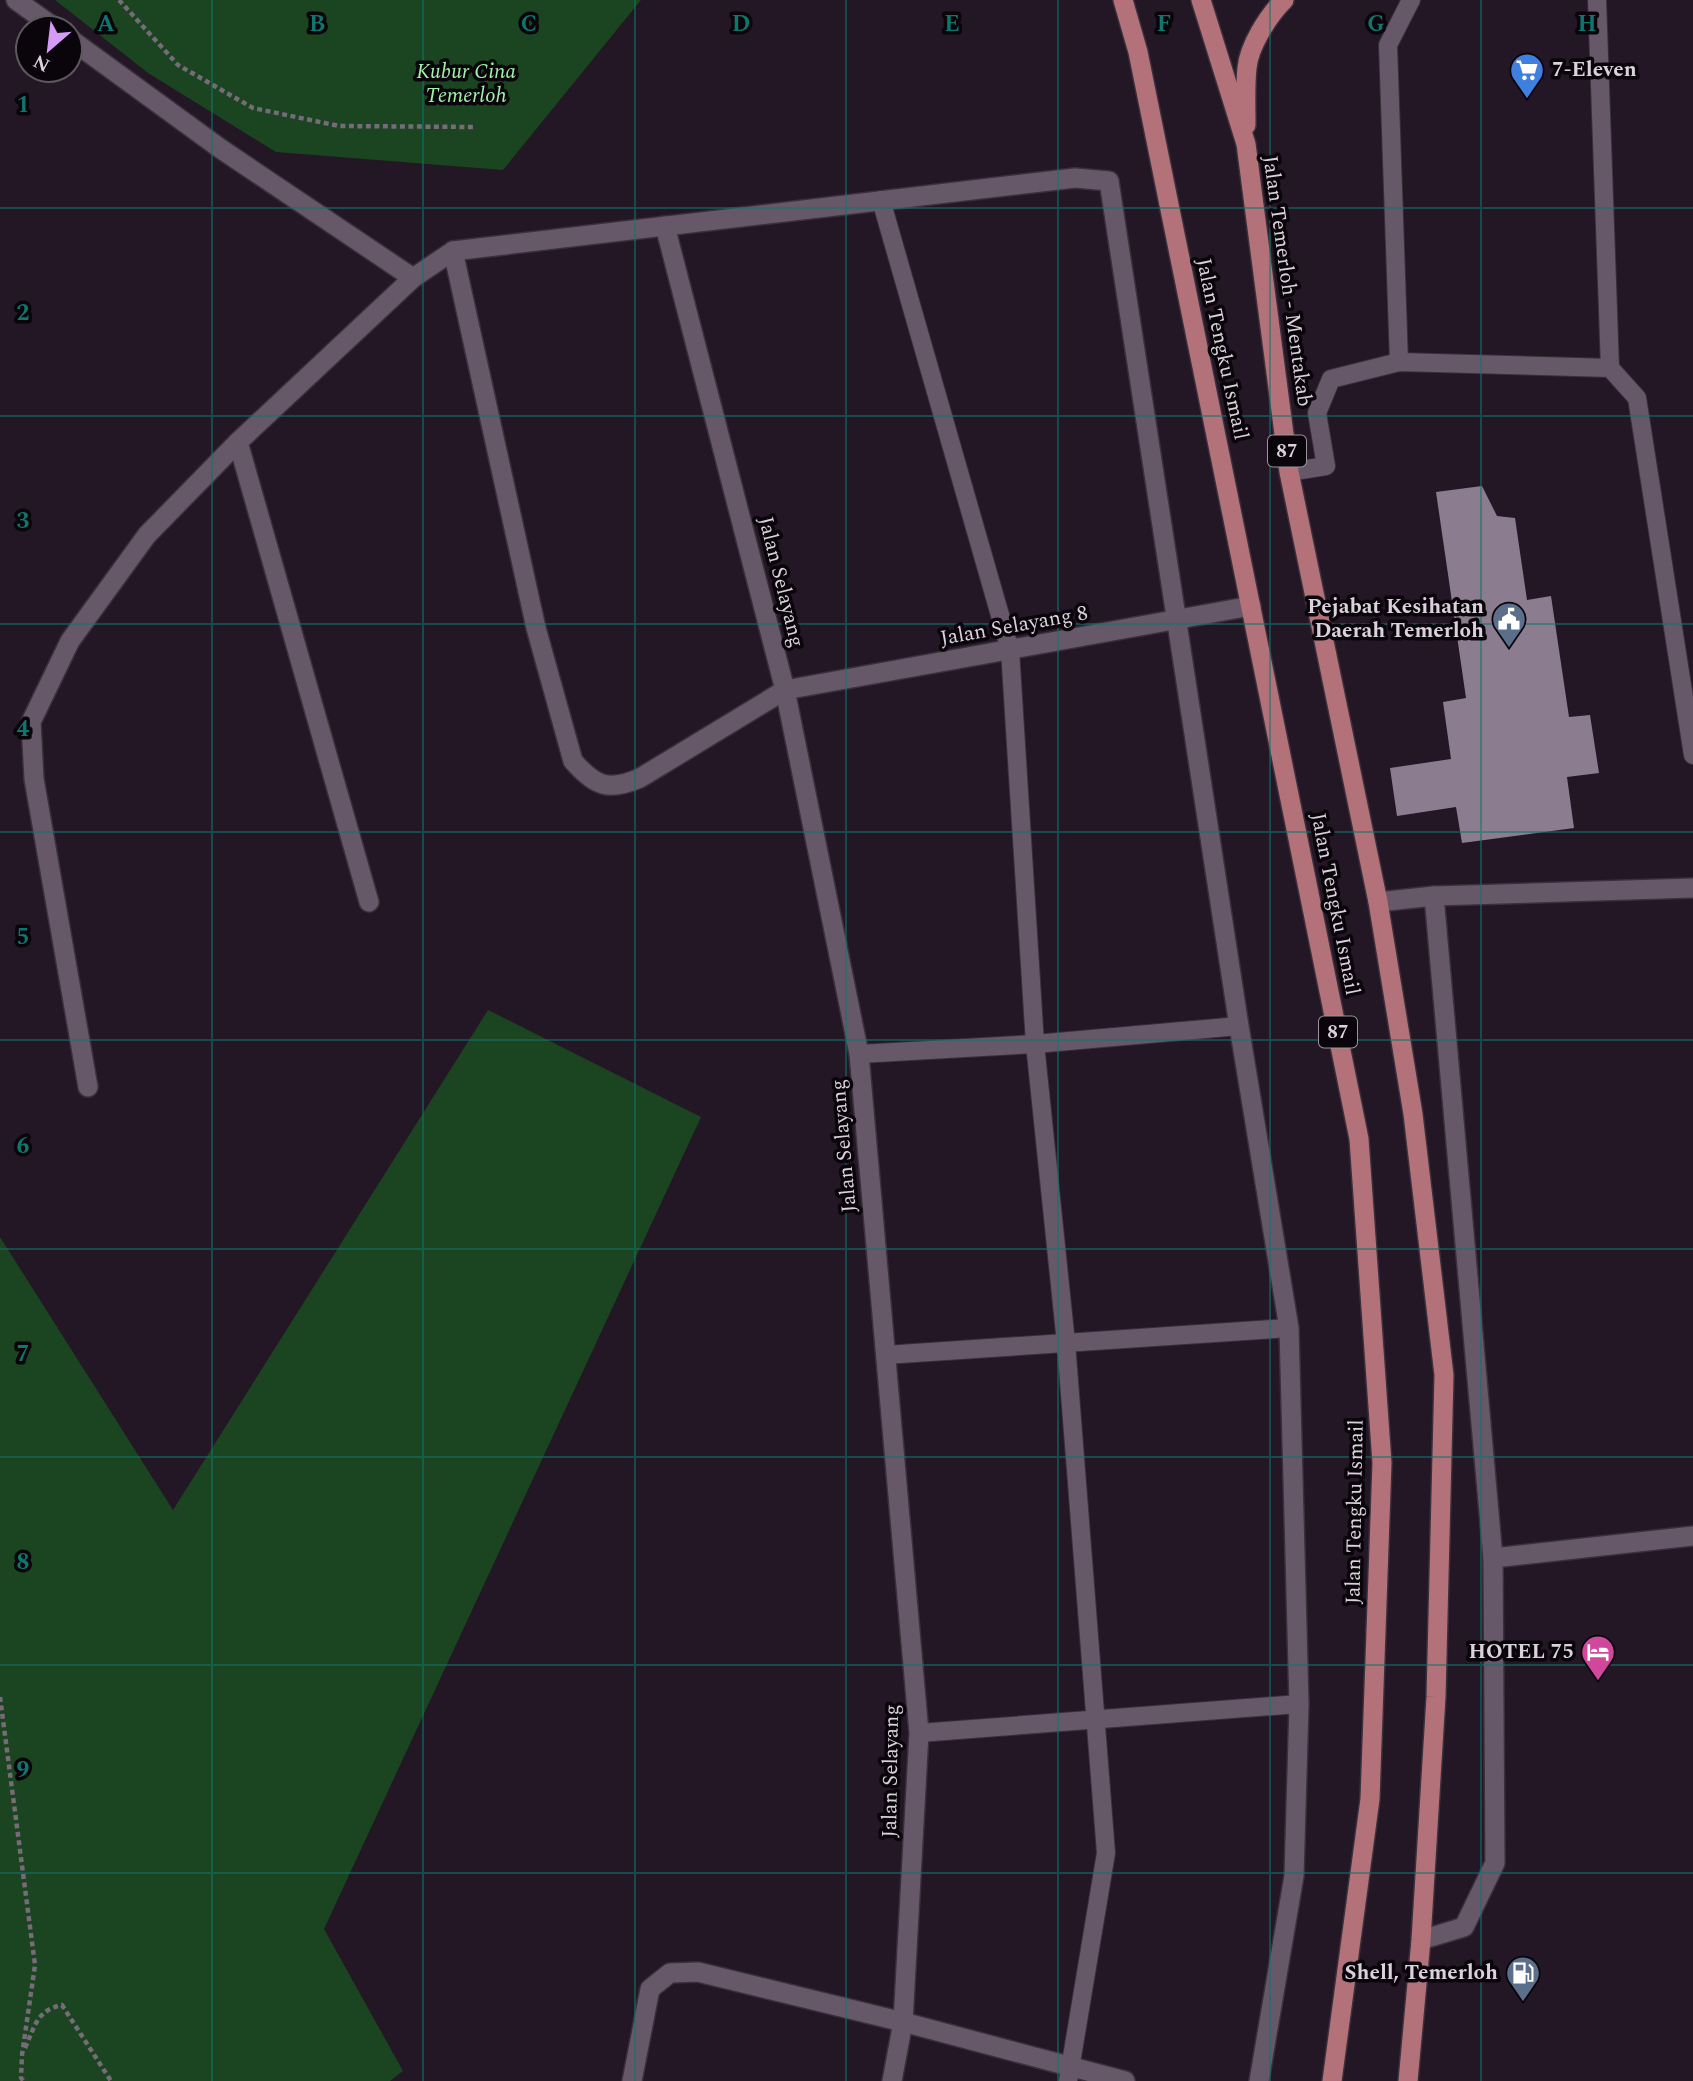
<svg xmlns="http://www.w3.org/2000/svg" width="1693" height="2081" font-family="Spectral,serif">
  <style>
    .green { fill: #1b4420 }
    .building { fill: #8c7c8f }
    .lines { fill: none; stroke-linecap: round; stroke-linejoin: round }
    .service-casing { stroke: #39303b; stroke-width: 20 }
    .minor-casing { stroke: #39303b; stroke-width: 22 }
    .primary-casing { stroke: #39303b; stroke-width: 22 }
    .path { stroke: #766b78; stroke-width: 4.5; stroke-dasharray: 5 3.5; stroke-linecap: butt }
    .service { stroke: #675869; stroke-width: 18 }
    .minor { stroke: #675869; stroke-width: 19 }
    .primary { stroke: #b37179; stroke-width: 19 }
    .grid { fill: none; stroke: #0f766e; stroke-width: 2; stroke-opacity: 0.55 }
    .labels { text-anchor: middle; dominant-baseline: central; stroke-width: 7; stroke-linejoin: round; paint-order: stroke }
    .shield { fill: #09050a; stroke: #9b949d; stroke-width: 2 }
    .shield-label { font-size: 19px; font-weight: bold; fill: #dad1dc }
    .poi-label { font-size: 21px; font-weight: bold; fill: #dad1dc; stroke: #09050a; text-anchor: end }
    .park-label { font-size: 21px; font-style: italic; fill: #a3f0a8; stroke: #09050a }
    .street-label { font-size: 21px; fill: #dad1dc; stroke: #09050a }
    .grid-label { font-size: 23px; text-anchor: middle; font-weight: bold; fill: #0f766e; stroke: #09050a; stroke-width: 7; stroke-linejoin: round; paint-order: stroke }
  </style>
  <rect width="100%" height="100%" fill="#231625"/>
  <!-- green -->
  <g class="green">
    <path d="M55,0h586l-138,170 -227,-18 -128,-79z"/>
    <path d="M488,1010l213,107 -377,812 79,142 -13,10h-390v-844l173,273z"/>
  </g>
  <!-- building -->
  <path class="building" d="M1482,486l15,30 18,2 12,82 24,-4 18,121 21,-2 9,58 -32,4 7,51 -112,15 -6,-36 -59,9 -7,-48 61,-9 -8,-57 23,-4 -30,-206z"/>
  <g class="lines">
    <!-- service casing -->
    <g class="service-casing">
      <g id="service">
        <path d="M1597,0l13,368"/>
        <path d="M881,200l129,450 25,394 31,299 40,510 -38,228"/>
        <path d="M1399,362l-11,-317 23,-45"/>
        <path d="M1289,472l37,-6 -9,-53 14,-34 68,-17 211,6 27,30 56,357"/>
        <path d="M859,1054l176,-10 204,-18"/>
        <path d="M885,1355l404,-27"/>
        <path d="M919,1733l380,-29"/>
      </g>
    </g>
    <!-- minor casing -->
    <g class="minor-casing">
      <g id="minor">
        <path d="M16,0l39,28"/>
        <path d="M70,39l151,110 192,129"/>
        <path d="M665,226l120,464 74,364 60,679 -16,289 -11,59"/>
        <path d="M453,251l83,377 37,133c22,25 35,31 67,17l145,-88 466,-84"/>
        <path d="M238,442l131,460"/>
        <path d="M1378,902l56,-6 259,-8"/>
        <path d="M88,1087l-54,-308 -3,-57 39,-81 77,-106 91,-93 175,-164 40,-27 622,-73 34,3 130,845 50,302 10,376 -5,172 -35,205"/>
        <path d="M1493,1558l200,-22"/>
        <path d="M1421,1940l43,-13 31,-64 -2,-305 -59,-662"/>
        <path d="M632,2081l18,-92 20,-16 28,-1 205,50 222,59"/>
      </g>
    </g>
    <!-- primary casing -->
    <g class="primary-casing">
      <g id="primary">
        <path d="M1123,0l15,52 221,1087 23,324 -12,336 -38,282"/>
        <path d="M1201,0l45,144 43,328 89,430 35,212 31,261 -8,322 -15,243 -13,141"/>
        <path d="M1246,125c0,-19 -1,-38 1,-57 2,-22 21,-52 37,-68"/>
      </g>
    </g>
    <!-- path -->
    <g class="path">
      <path d="M119,0l59,65 75,43 86,18 135,1"/>
      <path d="M0,1697l35,268 -13,90 -1,23 3,3"/>
      <path d="M25,2048c10,-22 12,-38 37,-43l49,76"/>
    </g>
    <!-- service -->
    <use href="#service" class="service"/>
    <!-- minor -->
    <use href="#minor" class="minor"/>
    <!-- primary -->
    <use href="#primary" class="primary"/>
  </g>
  <!-- grid -->
  <path class="grid" d="M212,0v2081M423,0v2081M635,0v2081M846,0v2081M1058,0v2081M1270,0v2081M1481,0v2081M0,208h1693M0,416h1693M0,624h1693M0,832h1693M0,1040h1693M0,1249h1693M0,1457h1693M0,1665h1693M0,1873h1693"/>
  <!-- icons -->
  <defs>
    <g id="supermarket-pin" transform="scale(1.75)"><path d="M0 17L-7.5 6A9.5 9.5 0 1 1 7.5 6Z" fill="#3f7fe0" stroke="#09050a"/><path d="M-6-5.5h2.5l.6 2H6L4.5 2H-2.5L-4.4-4H-6ZM-1.5 3.2a1.3 1.3 0 1 0 .1 0ZM3 3.2a1.3 1.3 0 1 0 .1 0Z" fill="#fff"/></g>
    <g id="civic-pin" transform="scale(1.75)"><path d="M0 17L-7.5 6A9.5 9.5 0 1 1 7.5 6Z" fill="#5c6f8a" stroke="#09050a"/><path d="M-.6-6.5H3V-4.5H.6V-3L4-1V1h2V6H-6V1h2V-1L-.6-3ZM-1.2 2.5V6h2.4V2.5Z" fill="#fff"/></g>
    <g id="hotel-pin" transform="scale(1.75)"><path d="M0 17L-7.5 6A9.5 9.5 0 1 1 7.5 6Z" fill="#d1479c" stroke="#09050a"/><path d="M-6-4.5h1.5V1H6V5H4.5V3h-9V5H-6ZM-4 0a1.8 1.8 0 1 1 3.6 0ZM.5 0V-2.5h3Q6-2.5 6 0Z" fill="#fff"/></g>
    <g id="fuel-pin" transform="scale(1.75)"><path d="M0 17L-7.5 6A9.5 9.5 0 1 1 7.5 6Z" fill="#5c6f8a" stroke="#09050a"/><path d="M-5.5-6h7V0h2V4h1.3V-2.5L3-4.5l.8-.8L6-3V5H2.5V1h-1V6h-7ZM-4.2-4.7v3.2H.2V-4.7Z" fill="#fff"/></g>
  </defs>
  <g fill-rule="evenodd">
    <use href="#supermarket-pin" x="1527" y="70"/>
    <use href="#civic-pin" x="1509" y="619"/>
    <use href="#hotel-pin" x="1598" y="1652"/>
    <use href="#fuel-pin" x="1523" y="1973"/>
  </g>
  <g class="labels">
    <!-- shield labels -->
    <g class="shield">
      <rect x="1268" y="435.5" width="38" height="31" rx="5"/>
      <rect x="1319" y="1016.5" width="38" height="31" rx="5"/>
    </g>
    <g class="shield-label">
      <text x="1287" y="451">87</text>
      <text x="1338" y="1032">87</text>
    </g>
    <!-- poi labels -->
    <g class="poi-label">
      <text x="1552" y="70" text-anchor="start">7-Eleven</text>
      <text x="1484" y="607">Pejabat Kesihatan<tspan x="1484" dy="24">Daerah Temerloh</tspan></text>
      <text x="1574" y="1652">HOTEL 75</text>
      <text x="1498" y="1973">Shell, Temerloh</text>
    </g>
    <!-- park labels -->
    <g class="park-label">
      <text x="466" y="72">Kubur Cina<tspan x="466" dy="24">Temerloh</tspan></text>
    </g>
    <!-- street labels -->
    <g class="street-label">
      <text transform="translate(1287 281) rotate(82)">Jalan Temerloh - Mentakab</text>
      <text transform="translate(1222 349) rotate(78)">Jalan Tengku Ismail</text>
      <text transform="translate(781 582) rotate(76)">Jalan Selayang</text>
      <text transform="translate(1014 626) rotate(-10)">Jalan Selayang 8</text>
      <text transform="translate(1335 904) rotate(79)">Jalan Tengku Ismail</text>
      <text transform="translate(844 1146) rotate(-95)">Jalan Selayang</text>
      <text transform="translate(1355 1512) rotate(-89)">Jalan Tengku Ismail</text>
      <text transform="translate(891 1771) rotate(-89)">Jalan Selayang</text>
    </g>
  </g>
  <g class="grid-label">
    <text x="106" y="31">A</text>
    <text x="317" y="31">B</text>
    <text x="529" y="31">C</text>
    <text x="741" y="31">D</text>
    <text x="952" y="31">E</text>
    <text x="1164" y="31">F</text>
    <text x="1376" y="31">G</text>
    <text x="1587" y="31">H</text>
    <text x="23" y="112">1</text>
    <text x="23" y="320">2</text>
    <text x="23" y="528">3</text>
    <text x="23" y="736">4</text>
    <text x="23" y="944">5</text>
    <text x="23" y="1153">6</text>
    <text x="23" y="1361">7</text>
    <text x="23" y="1569">8</text>
    <text x="23" y="1777">9</text>
  </g>
  <!-- north arrow -->
  <g transform="translate(49 49) rotate(208)"><circle r="33" fill="#09050a" stroke="#5d575e" stroke-width="2"/>
  <path d="M0-5L12 26L0 18L-12 26Z" fill="#d69bf9"/>
  <text y="-10" font-size="19" font-weight="bold" text-anchor="middle" fill="#dad1dc">N</text>
  </g>
</svg>
